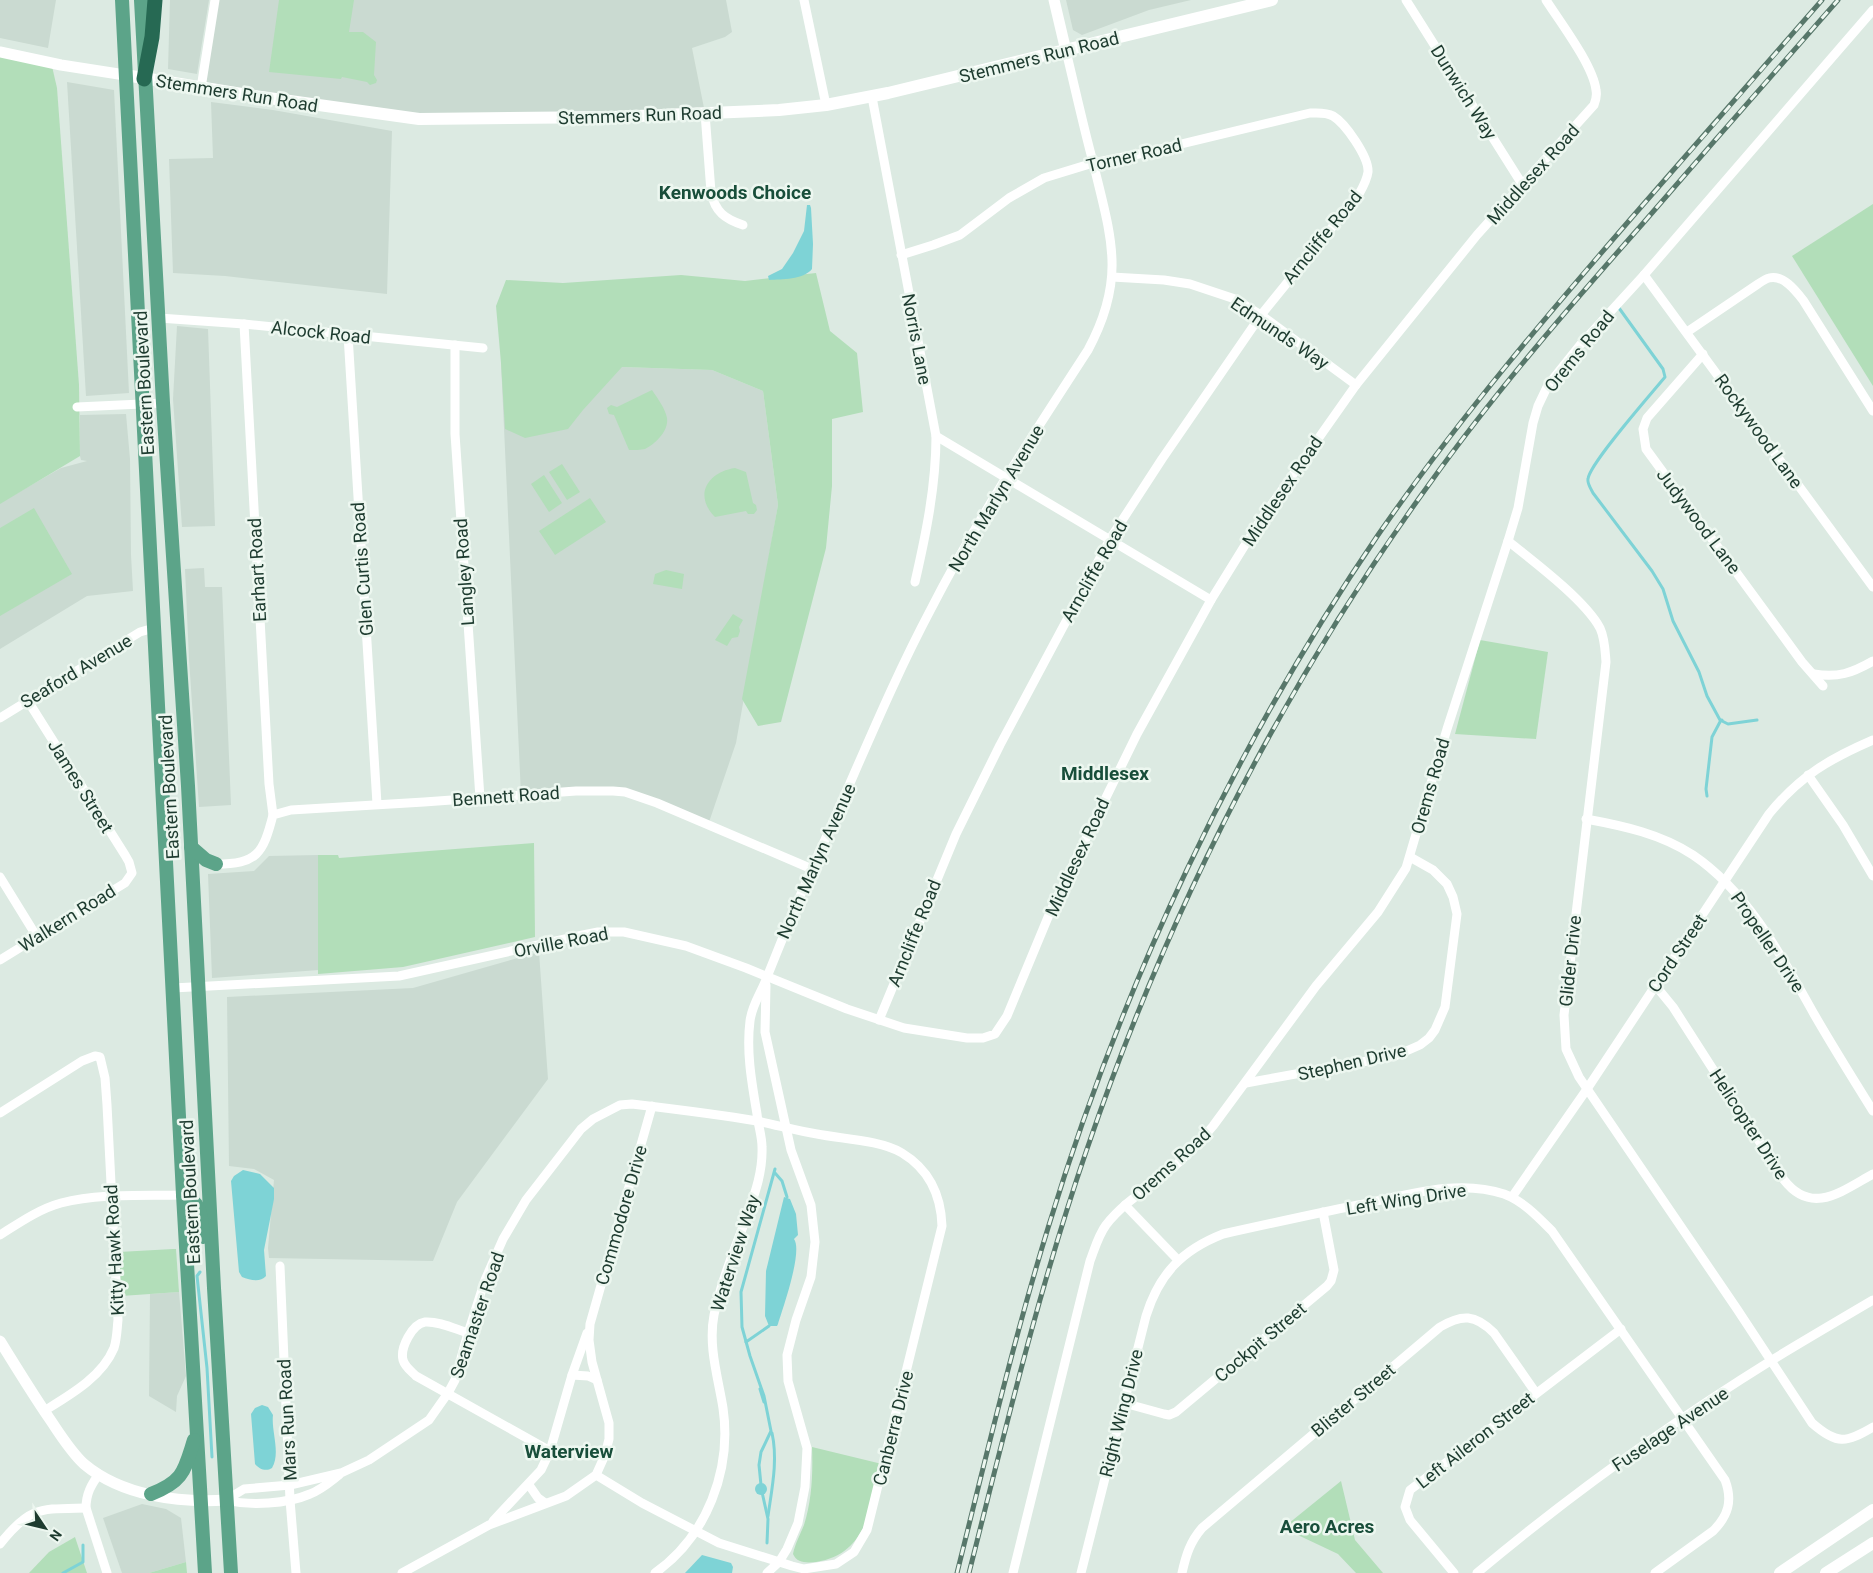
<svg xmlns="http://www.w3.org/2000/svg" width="1873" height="1573" font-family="Roboto,sans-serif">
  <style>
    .built { fill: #cadad1 }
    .green { fill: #b2deb9 }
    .water { fill: #7ed3d6 }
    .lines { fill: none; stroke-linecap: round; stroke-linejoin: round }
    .stream { stroke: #7ed3d6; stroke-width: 3 }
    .minor { stroke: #fff; stroke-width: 9 }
    .tertiary { stroke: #fff; stroke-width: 11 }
    .secondary { stroke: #fff; stroke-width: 12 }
    .primary { stroke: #5ca489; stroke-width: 14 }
    .motorway { stroke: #266953; stroke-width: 15 }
    .rail-casing { stroke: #57776a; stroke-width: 5 }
    .rail { stroke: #edf7f0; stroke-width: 3; stroke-dasharray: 9; stroke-linecap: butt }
    .labels { text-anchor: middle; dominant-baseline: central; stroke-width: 5; stroke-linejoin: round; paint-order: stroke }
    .street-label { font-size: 18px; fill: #1d3b2f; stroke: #edf7f0 }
    .neighbourhood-label { font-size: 19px; font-weight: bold; fill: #184e3a; stroke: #edf7f0 }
  </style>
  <rect width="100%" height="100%" fill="#dceae2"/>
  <!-- built -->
  <g class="built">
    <path d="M0,0h56l-8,48 -48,-10z"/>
    <path d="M170,0h39l-12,74 -29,-5z"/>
    <path d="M215,0h511l6,32 -7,5 -33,11 13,65 -286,6 -218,-31z"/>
    <path d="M1066,0h125l-42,10 -67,25 -9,-5z"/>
    <path d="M67,82l47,8 15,303 -43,3z"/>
    <path d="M211,102l62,8 119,21 -5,163 -162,-18 -52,-3 -4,-114 44,-1z"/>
    <path d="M177,326l31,3 7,197 -33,1 -9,-128z"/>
    <path d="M501,363l211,7 51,21 15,114 -42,238 -28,82 -95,-34 -92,4z"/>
    <path d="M126,414l4,45 1,96 2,36 -46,5 -87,53v-146l61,-35 26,-7 -6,-1 -1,-4v-41z"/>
    <path d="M204,568l1,19h17l9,218 -32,2 -10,-148 -4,-90z"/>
    <path d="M318,855l1,115 -107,8 -4,-104 46,-3 15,-15z"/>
    <path d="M539,952l9,127 -91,123 -24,59 -164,-3 -1,-10 6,-68 -20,-11 -25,-3 -2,-169 186,-9z"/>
    <path d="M179,1292l7,84 -9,20 -1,16 -27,-16 1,-102z"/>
    <path d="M142,1504l24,5 15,9 5,44 -37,11h-27l-19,-55z"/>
  </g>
  <!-- green -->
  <g class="green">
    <path d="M279,0h75l-5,32h14l13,10 -2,33 3,5 -1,3 -6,2 -3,-3 -25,-5 -1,2 -72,-7z"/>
    <path d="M0,52l51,10 6,26 22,297 1,71 -80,48z"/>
    <path d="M1873,204v182l-81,-130z"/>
    <path d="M816,273l14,58 27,22 6,59 -31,7v67l-6,62 -45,174 -23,4 -16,-27 36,-194 -15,-114 -51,-21 -90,-3 -39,43 -15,19 -43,9 -20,-9 -4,-66 -5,-57 10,-26 57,3 118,-8 64,6z"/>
    <path d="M652,390c6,9 13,18 15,28 2,13 -12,26 -22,31 -4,1 -11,1 -16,1l-15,-35 -5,-1 -2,-6 4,-3 6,2z"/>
    <path d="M562,464l18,28 -13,8 -18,-28z"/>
    <path d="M735,468l11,4 7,31 3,2 1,5 -3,4h-6l-2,-3 -31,6c-22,-22 -7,-45 20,-49z"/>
    <path d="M544,475l18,28 -13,9 -18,-28z"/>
    <path d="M590,498l16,24 -51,33 -16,-24z"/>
    <path d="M34,508l38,66 -72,42v-88z"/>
    <path d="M666,570l18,4 -2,15 -29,-5 2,-10z"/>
    <path d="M733,614l10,6 -4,7 1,4 -2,6 -6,1 -5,8 -12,-6z"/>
    <path d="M1480,640l68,12 -12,87 -81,-5z"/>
    <path d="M534,843l1,94 -132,30 -85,7v-119h20l1,3z"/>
    <path d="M173,1249h3l3,43 -58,4 -2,-44z"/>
    <path d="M812,1447l70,17c-12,42 -14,90 -66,98 -10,1 -19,1 -23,-8 2,-10 7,-19 11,-29 8,-25 9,-52 8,-78z"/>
    <path d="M1341,1481l14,59 28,33h-27l-18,-19 -55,-26z"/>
    <path d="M75,1537l12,36h-58l20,-21z"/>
    <path d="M186,1562l1,11h-38z"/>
  </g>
  <!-- water -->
  <g class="water">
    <path d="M807,205h3l1,3 2,36 -1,25c-9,11 -30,10 -43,11l-1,-4 14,-7 11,-16 11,-22z"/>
    <path d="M243,1170l17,4 14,14v11l-10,51 2,26c-6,7 -16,4 -24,1l-3,-5 -8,-91 3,-5z"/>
    <path d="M784,1197l6,2 6,15 2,21 -4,4c9,12 -11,69 -16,85l-1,2h-8l-4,-10 1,-45z"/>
    <path d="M262,1405l6,2 5,8c-2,16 8,38 -1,53 -6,4 -13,1 -17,-4l-4,-50 4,-6z"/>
    <circle cx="761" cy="1489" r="6"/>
    <path d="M702,1555l29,8 2,4 -1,6h-47z"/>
  </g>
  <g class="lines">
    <!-- stream -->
    <g class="stream">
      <path d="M1619,308l44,61 2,8c-13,16 -76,87 -77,102 -1,4 3,10 5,14l59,78 11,18 10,32 26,51 8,24 13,24 8,4 29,-4"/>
      <path d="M1707,796l-1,-7 6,-52 9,-17h1"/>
      <path d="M775,1173l7,8 5,16"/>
      <path d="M200,1272l-3,4 10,92 5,89"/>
      <path d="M746,1342l23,-16"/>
      <path d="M760,1389l4,13"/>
      <path d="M761,1485l-2,-20 2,-13 10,-21 -7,-35 -14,-40 -8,-29 -1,-35 34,-123"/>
      <path d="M762,1492l6,27 -1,24"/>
      <path d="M768,1516c4,-28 10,-56 4,-83"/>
      <path d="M63,1573l20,-11v-17"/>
    </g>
    <!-- minor -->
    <g class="minor">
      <path d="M804,0l22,105"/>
      <path d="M1406,0l116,184"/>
      <path d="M201,88l14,-88"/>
      <path d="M872,97l64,339c0,50 -10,98 -21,146"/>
      <path d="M705,113l6,79c4,20 14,27 32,33"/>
      <path d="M1644,275l229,312"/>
      <path d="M1112,277l52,3 26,4 45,15 26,16 95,70"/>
      <path d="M159,318l85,6 239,24"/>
      <path d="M244,324l25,460 4,31"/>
      <path d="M1687,332l71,-48c3,-2 7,-5 11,-6 14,-4 27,13 34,22l70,111"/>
      <path d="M348,335l29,469"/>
      <path d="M455,345v89l25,364"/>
      <path d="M1703,354l-56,64 -4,11 3,20 156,213 21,24"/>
      <path d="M77,407l86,-4"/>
      <path d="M936,436l275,164"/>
      <path d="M1508,541c25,20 77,59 92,87 5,11 5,22 6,34l-42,353 2,34 13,28 158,232 75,114c25,22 34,20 61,4"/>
      <path d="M1814,674c24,4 38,-1 59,-13"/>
      <path d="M0,718l140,-86 14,-4"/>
      <path d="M1808,775l35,50 30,51"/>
      <path d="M1586,819c38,7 75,15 107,36 56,38 89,102 121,159 19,33 39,65 59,97"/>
      <path d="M216,864c41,0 47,-10 57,-49l18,-5 133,-8 152,-11h37l12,1 32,11 155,66"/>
      <path d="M0,877l37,60"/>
      <path d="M0,960l125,-77 7,-10 -3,-11 -4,-7 -97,-154"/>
      <path d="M766,985l-1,47 26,118 20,55 4,37 -4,35 -15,43 -9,35 1,26 19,67 -2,39 -7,36 -11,26 -8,13 -12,11"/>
      <path d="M1655,985l18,22 111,173c28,36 58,11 89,-6"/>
      <path d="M173,988l226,-12 184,-41 15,-3h26l62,14 60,22 101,41 57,19 63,10h16l12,-4 12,-18 44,-106 86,-176 74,-134 47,-76 98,-139 121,-150 117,-130c2,-5 3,-10 2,-15 -3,-25 -36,-68 -50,-90"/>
      <path d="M879,1020l77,-186 44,-89 110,-206 52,-80 99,-144 98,-121c4,-7 8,-14 9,-22 1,-15 -23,-49 -35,-56 -7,-4 -15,-3 -23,-3l-166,40 -51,10 -49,15 -35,20 -49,37 -27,10 -32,10"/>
      <path d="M1246,1083l149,-27 25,-11 9,-7 6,-8 10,-23 12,-93 -4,-17 -6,-13 -14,-14 -23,-13"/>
      <path d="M0,1113l82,-52 13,-5 5,1 5,21 2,27 11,215c-1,9 -1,19 -4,28 -12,29 -44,47 -70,63"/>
      <path d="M1512,1197l75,-108 182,-275c31,-38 60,-55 104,-74"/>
      <path d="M1125,1205l53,55"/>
      <path d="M0,1235c19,-12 39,-26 61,-32 39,-10 82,-7 122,-8"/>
      <path d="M280,1266l10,234 6,73"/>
      <path d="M468,1333c-13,-4 -29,-12 -43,-11 -13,2 -25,26 -22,38 2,7 8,11 13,16l134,75"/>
      <path d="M572,1375l16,1 9,4"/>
      <path d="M1124,1403l40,11 5,1 7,-3 151,-126 4,-5 3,-11 -11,-58"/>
      <path d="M99,1474c-8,11 -13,20 -13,34l21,65"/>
      <path d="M529,1485l9,13 7,5"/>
      <path d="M226,1500l18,-11 46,-4 51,-12 28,-13 60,-40 19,-27 7,-13 13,-47 17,-53 18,-41 23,-39 55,-71 12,-10 27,-14 12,-1c42,5 84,10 125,17 20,4 40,10 60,13 25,5 63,6 85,19 28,17 39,42 40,73l-75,304 -13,22 -18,12 -32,5 -12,-3 -73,-23 -77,-40 -46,-28"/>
      <path d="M226,1500c24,6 61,4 84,-6 11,-4 20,-12 29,-19"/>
      <path d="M493,1521l48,-51 9,-19 22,-76 15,-42"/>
      <path d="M0,1544c30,-38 40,-35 86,-36"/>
      <path d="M402,1573l87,-48 77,-29 30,-21 9,-20 4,-16v-16l-17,-61 -3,-22 1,-16 62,-218"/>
      <path d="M655,1573c52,-37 77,-103 68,-165 -5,-31 -15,-62 -9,-93 7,-33 20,-65 32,-96 8,-23 17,-46 16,-72 0,-11 -4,-22 -5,-33 -5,-30 -11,-62 -7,-93 2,-17 12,-29 17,-44 17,-42 33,-83 52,-124 37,-81 70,-165 112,-244 46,-90 102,-174 157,-259 39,-72 23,-113 5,-188 -10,-37 -18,-74 -27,-111"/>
      <path d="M1013,1573l77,-312c5,-13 8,-25 16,-36 17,-22 42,-37 64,-55 16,-13 30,-28 43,-44l103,-140 62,-74 28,-44 41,-139 61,-188 10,-33 15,-85 5,-17 10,-21 32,-40 64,-70 229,-265"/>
      <path d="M1081,1573l65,-257c13,-42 36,-66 77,-82 45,-10 90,-20 135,-29 46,-9 99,-27 146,-11 19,7 34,23 48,37l173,249c8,21 3,36 -12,51l-58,42"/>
      <path d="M1182,1573c4,-18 8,-31 20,-45l238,-201c22,-13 35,-13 54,6l42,60"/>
      <path d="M1454,1573l-44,-53 -5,-13 5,-17 211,-161"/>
      <path d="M1477,1573c93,-78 192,-149 295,-213 33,-20 67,-40 101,-60"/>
    </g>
    <!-- tertiary -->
    <g class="tertiary">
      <path d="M1054,0l12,51"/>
      <path d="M0,52l61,13 64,10"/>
      <path d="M0,1341c16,26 32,52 49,77 11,16 21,33 35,46 38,32 95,39 142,36"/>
    </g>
    <!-- secondary -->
    <g class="secondary">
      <path d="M125,75l129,21 165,23 194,-2 166,-7 47,-5 62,-12 384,-93"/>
      <path d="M1780,1573l93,-63"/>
      <path d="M1826,1573l47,-30"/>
    </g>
    <!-- primary -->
    <g class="primary">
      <path d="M122,0l61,1195 22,378"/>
      <path d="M141,0l22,403 25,383 26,502 17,285"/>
      <path d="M191,847l15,13 10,4"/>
      <path d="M183,1195c20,7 18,24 20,42"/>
      <path d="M151,1494c33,-13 33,-23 43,-54"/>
    </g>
    <!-- motorway -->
    <path class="motorway" d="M144,79l8,-42 3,-37"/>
    <!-- rail casing -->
    <g class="rail-casing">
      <g id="rail">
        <path d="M957,1573c29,-116 56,-231 91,-345 74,-243 187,-483 330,-693 80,-116 171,-222 263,-328 61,-69 121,-138 181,-207"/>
        <path d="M969,1573c36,-142 70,-285 118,-424 81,-237 196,-463 343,-666 66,-92 140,-177 215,-262 64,-74 128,-147 193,-221"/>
      </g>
    </g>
    <!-- rail -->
    <use href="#rail" class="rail"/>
  </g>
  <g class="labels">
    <!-- street labels -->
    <g class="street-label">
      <text transform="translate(1039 57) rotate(-14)">Stemmers Run Road</text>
      <text transform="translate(1464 92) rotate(58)">Dunwich Way</text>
      <text transform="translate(237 93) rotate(9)">Stemmers Run Road</text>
      <text transform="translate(640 115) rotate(-2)">Stemmers Run Road</text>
      <text transform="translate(1134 155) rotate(-13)">Torner Road</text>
      <text transform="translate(1533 174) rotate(-48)">Middlesex Road</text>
      <text transform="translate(1322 237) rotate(-51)">Arncliffe Road</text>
      <text transform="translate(321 332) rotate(6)">Alcock Road</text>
      <text transform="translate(1280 333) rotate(34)">Edmunds Way</text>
      <text transform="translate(917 339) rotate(79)">Norris Lane</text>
      <text transform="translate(1579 351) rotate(-51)">Orems Road</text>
      <text transform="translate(144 383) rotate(-93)">Eastern Boulevard</text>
      <text transform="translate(1759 431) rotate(54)">Rockywood Lane</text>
      <text transform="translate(1282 491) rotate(-56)">Middlesex Road</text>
      <text transform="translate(996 498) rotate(-59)">North Marlyn Avenue</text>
      <text transform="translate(1699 521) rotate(53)">Judywood Lane</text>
      <text transform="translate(362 569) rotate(-94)">Glen Curtis Road</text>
      <text transform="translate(257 570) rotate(-93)">Earhart Road</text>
      <text transform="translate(1094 571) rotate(-60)">Arncliffe Road</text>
      <text transform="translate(464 572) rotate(-94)">Langley Road</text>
      <text transform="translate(76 671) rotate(-31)">Seaford Avenue</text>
      <text transform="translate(81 786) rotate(58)">James Street</text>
      <text transform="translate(1430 786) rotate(-74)">Orems Road</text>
      <text transform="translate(169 787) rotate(-93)">Eastern Boulevard</text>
      <text transform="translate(506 796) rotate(-4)">Bennett Road</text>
      <text transform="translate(1077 857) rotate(-65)">Middlesex Road</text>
      <text transform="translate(816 861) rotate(-66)">North Marlyn Avenue</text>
      <text transform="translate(67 918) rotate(-32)">Walkern Road</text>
      <text transform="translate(914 933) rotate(-68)">Arncliffe Road</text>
      <text transform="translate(561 942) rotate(-11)">Orville Road</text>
      <text transform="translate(1768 942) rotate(56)">Propeller Drive</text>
      <text transform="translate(1677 953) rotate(-56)">Cord Street</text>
      <text transform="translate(1570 961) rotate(-84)">Glider Drive</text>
      <text transform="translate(1352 1062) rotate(-13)">Stephen Drive</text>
      <text transform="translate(1749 1124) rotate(57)">Helicopter Drive</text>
      <text transform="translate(1171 1164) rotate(-42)">Orems Road</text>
      <text transform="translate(190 1192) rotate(-93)">Eastern Boulevard</text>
      <text transform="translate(1406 1199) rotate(-9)">Left Wing Drive</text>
      <text transform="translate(621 1215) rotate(-74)">Commodore Drive</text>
      <text transform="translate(114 1250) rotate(-93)">Kitty Hawk Road</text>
      <text transform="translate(735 1253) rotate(-72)">Waterview Way</text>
      <text transform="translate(477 1315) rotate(-71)">Seamaster Road</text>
      <text transform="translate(1260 1342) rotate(-40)">Cockpit Street</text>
      <text transform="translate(1353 1400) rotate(-40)">Blister Street</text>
      <text transform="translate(1121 1413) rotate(-76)">Right Wing Drive</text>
      <text transform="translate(287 1420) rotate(-93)">Mars Run Road</text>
      <text transform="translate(893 1428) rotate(-76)">Canberra Drive</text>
      <text transform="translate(1670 1429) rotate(-34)">Fuselage Avenue</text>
      <text transform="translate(1475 1440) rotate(-38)">Left Aileron Street</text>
    </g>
    <!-- neighbourhood labels -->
    <g class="neighbourhood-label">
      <text x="735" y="192">Kenwoods Choice</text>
      <text x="1105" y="773">Middlesex</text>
      <text x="569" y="1451">Waterview</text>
      <text x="1327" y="1526">Aero Acres</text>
    </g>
  </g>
  <!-- north arrow -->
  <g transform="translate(45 1528) rotate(125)" stroke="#edf7f0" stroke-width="4" paint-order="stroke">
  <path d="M0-4L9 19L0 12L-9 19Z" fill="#1d3b2f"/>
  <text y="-8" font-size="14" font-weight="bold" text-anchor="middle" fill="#1d3b2f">N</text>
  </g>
</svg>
